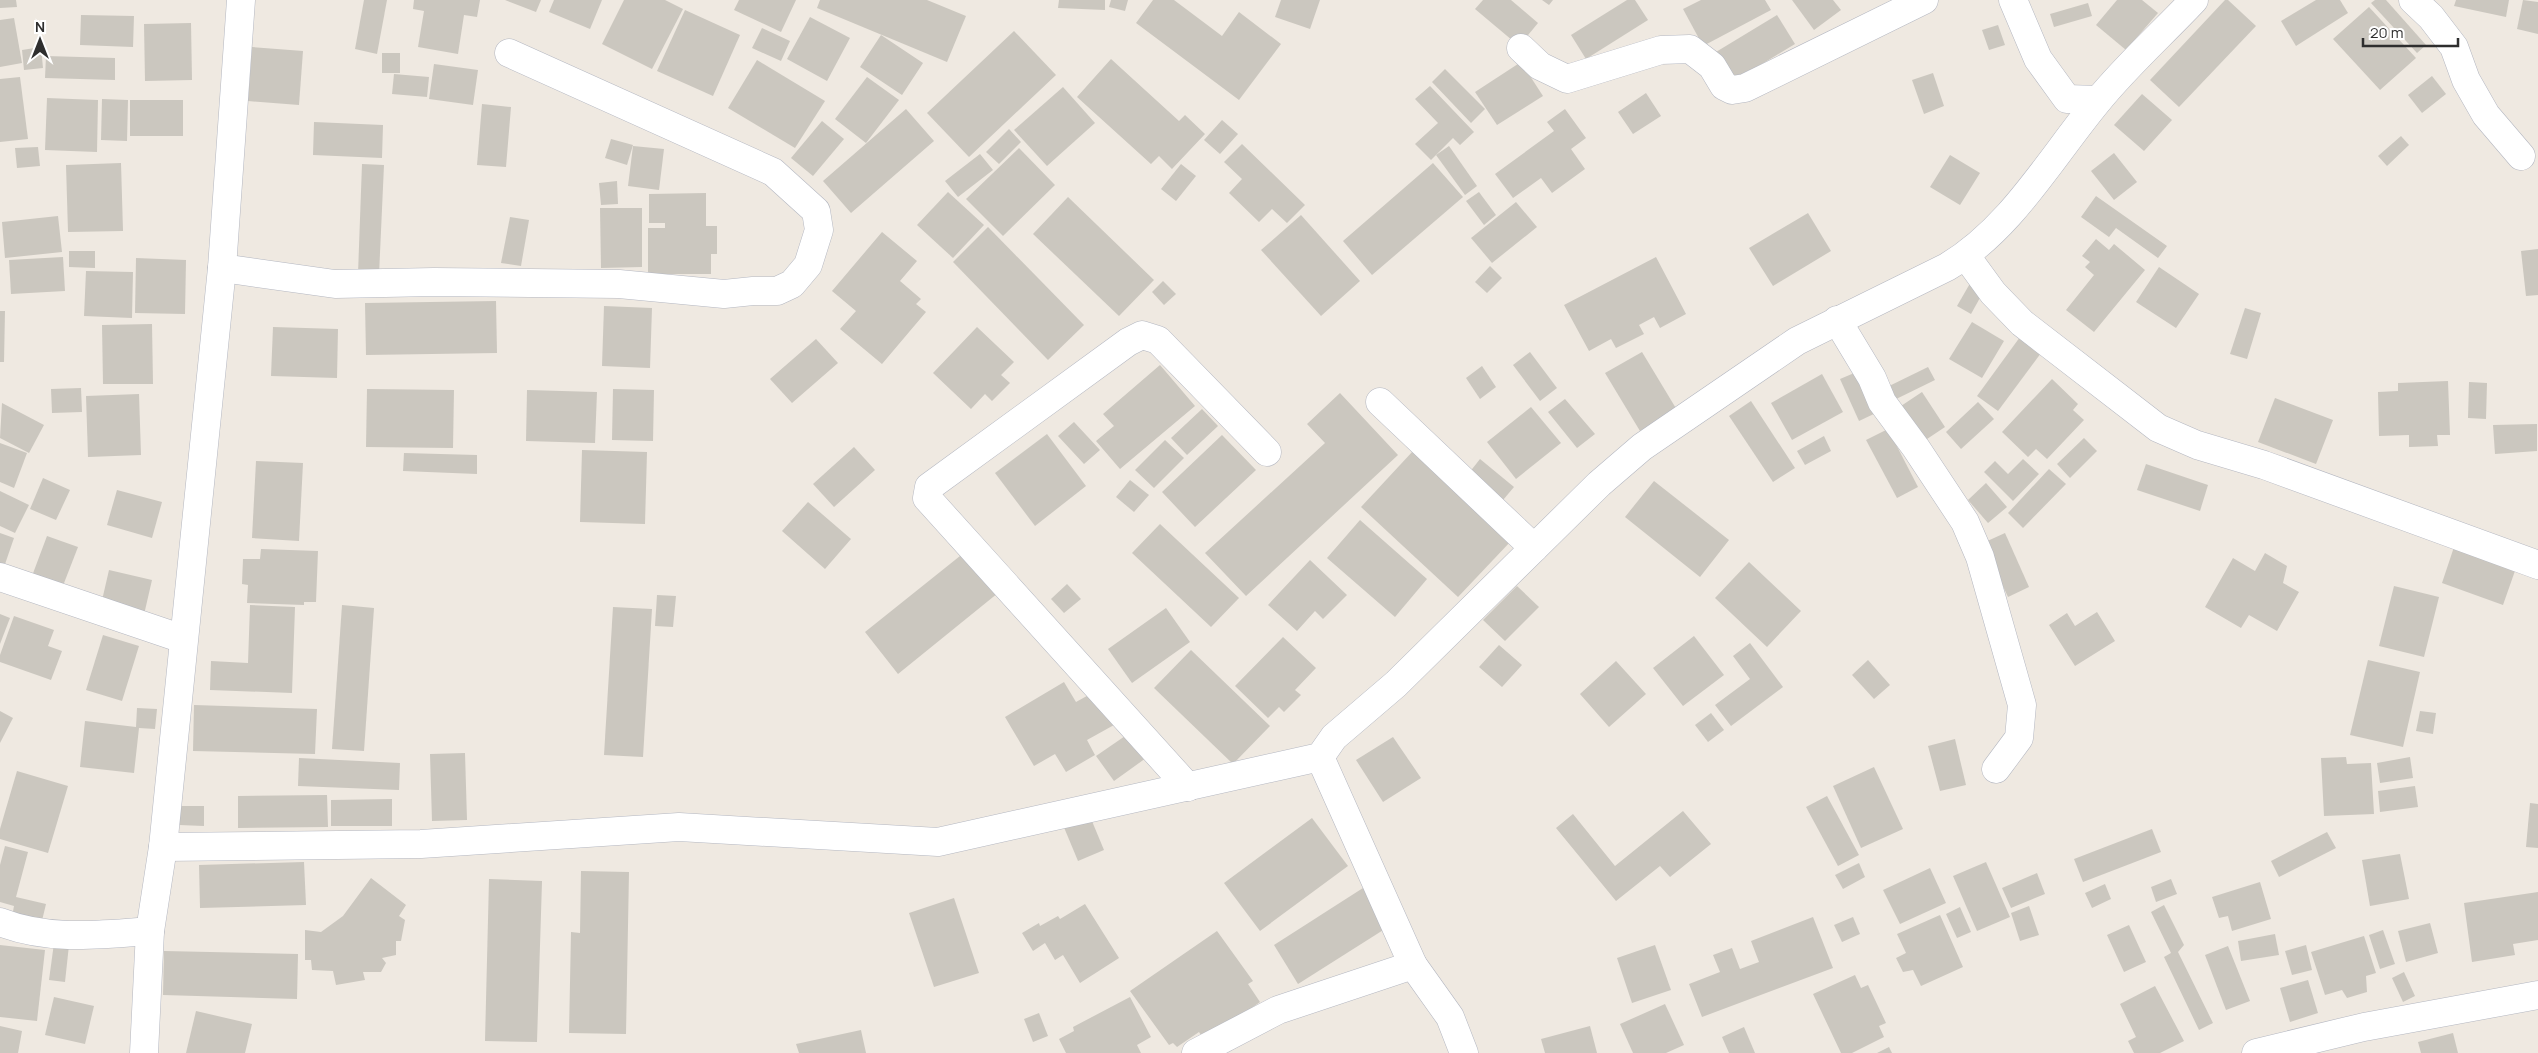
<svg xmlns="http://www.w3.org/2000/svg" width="2538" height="1053" font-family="Manrope,sans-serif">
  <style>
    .building { fill: #cbc7bf }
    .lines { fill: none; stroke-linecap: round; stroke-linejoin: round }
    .minor-casing { stroke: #b4b7c1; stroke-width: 29 }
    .minor { stroke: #fff; stroke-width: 28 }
  </style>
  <rect width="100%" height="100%" fill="#efe9e1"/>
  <!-- building -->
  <g class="building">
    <path d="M0,0h16l1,7 -17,1z"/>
    <path d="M364,0h23l-10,54 -22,-5z"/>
    <path d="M414,0h66l-3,17 -13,-2 -6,39 -40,-7 6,-36 -11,-2z"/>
    <path d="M505,0h36l-5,12z"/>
    <path d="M554,0h48l-12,29 -41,-17z"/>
    <path d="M624,0h41l18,9 -31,60 -50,-25z"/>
    <path d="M739,0h57l-15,32 -47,-22z"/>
    <path d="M820,0h107l39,16 -19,46 -130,-54z"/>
    <path d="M1059,0h46v10l-47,-2z"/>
    <path d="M1111,0h17l-3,11 -16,-4z"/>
    <path d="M1153,0h21l48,36 17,-24 42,32 -42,56 -103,-77z"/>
    <path d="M1281,0h39l-10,29 -35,-12z"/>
    <path d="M1483,0h28l27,23 -19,23 -44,-37z"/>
    <path d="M1542,0h11l-4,5z"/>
    <path d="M1627,0h8l13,20 -62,39 -15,-24z"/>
    <path d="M1701,0h64l6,10 -68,36 -20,-37z"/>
    <path d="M1792,0h41l8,10 -27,20z"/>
    <path d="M2117,0h25l16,13 -32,37 -30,-25z"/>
    <path d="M2225,0h3l28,26 -77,81 -29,-27z"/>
    <path d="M2316,0h24l8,13 -52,33 -15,-25z"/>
    <path d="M2375,0h11l40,45 -9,8 -46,-50z"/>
    <path d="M2456,0h53l-3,17 -52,-11z"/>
    <path d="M2523,0l15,2v32l-21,-5z"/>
    <path d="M2088,3l4,13 -38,11 -4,-13z"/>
    <path d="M2369,7l47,51 -36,32 -47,-51z"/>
    <path d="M685,10l55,25 -27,61 -56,-25z"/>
    <path d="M81,15l53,1 -1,31 -53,-2z"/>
    <path d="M1777,15l18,29 -66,40 -18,-29z"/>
    <path d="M810,17l40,21 -23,43 -40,-22z"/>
    <path d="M14,18l8,45 -22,4v-47z"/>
    <path d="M191,23l1,57 -47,1 -1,-57z"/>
    <path d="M1998,25l7,20 -16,5 -7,-20z"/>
    <path d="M762,28l28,13 -9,20 -29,-13z"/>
    <path d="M1014,31l42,44 -87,82 -42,-44z"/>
    <path d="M881,35l42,28 -21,32 -42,-28z"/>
    <path d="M41,47l2,21 -19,2 -2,-20z"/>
    <path d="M252,47l51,4 -4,54 -51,-4z"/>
    <rect x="382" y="53" width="18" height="20"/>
    <path d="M46,56l69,2v22l-70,-2z"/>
    <path d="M1111,59l68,62 6,-6 20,19 -33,35 -13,-13 -8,8 -74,-67z"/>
    <path d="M757,60l68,41 -30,47 -67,-40z"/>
    <path d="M1521,62l22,34 -46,29 -22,-33z"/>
    <path d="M434,64l44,6 -5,35 -44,-6z"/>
    <path d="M1445,69l40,40 -14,14 -39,-41z"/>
    <path d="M1933,73l11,33 -20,8 -12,-34z"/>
    <path d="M394,74l35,3 -2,20 -35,-3z"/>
    <path d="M2432,76l14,18 -24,19 -14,-18z"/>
    <path d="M20,77l8,62 -28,3v-63z"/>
    <path d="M867,77l32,23 -33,43 -31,-24z"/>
    <path d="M1430,86l44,46 -14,13 -7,-7 -22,22 -16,-16 23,-21 -23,-24z"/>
    <path d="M1063,87l32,36 -48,43 -33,-36z"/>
    <path d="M1646,93l15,23 -28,18 -15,-22z"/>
    <path d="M2142,94l30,26 -28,31 -30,-26z"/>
    <path d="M47,98l51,2 -1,52 -52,-2z"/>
    <path d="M102,99l26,1 -1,41 -26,-1z"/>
    <rect x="130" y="100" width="53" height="36"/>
    <path d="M482,104l29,3 -5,60 -29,-2z"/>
    <path d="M906,109l28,32 -83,72 -28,-32z"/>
    <path d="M1565,109l21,29 -15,11 14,20 -33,24 -11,-15 -28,20 -18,-24 59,-43 -7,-9z"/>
    <path d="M1222,120l16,14 -18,20 -16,-14z"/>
    <path d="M822,121l22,18 -31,37 -22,-18z"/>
    <path d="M314,122l69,3 -1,33 -69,-3z"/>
    <path d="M1009,129l12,13 -22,22 -13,-12z"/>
    <path d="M2401,136l8,9 -22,21 -9,-10z"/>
    <path d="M611,139l22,6 -6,20 -22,-7z"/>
    <path d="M1242,144l63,61 -18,18 -15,-14 -13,13 -30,-29 13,-14 -18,-17z"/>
    <path d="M633,146l31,3 -5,41 -31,-4z"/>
    <path d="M1449,146l28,40 -12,9 -29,-40z"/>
    <path d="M38,147l2,19 -23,2 -2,-20z"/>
    <path d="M1019,148l36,37 -52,51 -37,-37z"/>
    <path d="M2114,153l23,29 -23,18 -23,-29z"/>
    <path d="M980,154l13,16 -35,27 -13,-16z"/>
    <path d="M1950,155l30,18 -20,32 -30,-18z"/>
    <path d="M121,163l2,68 -55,1 -2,-67z"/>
    <path d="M1433,163l30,34 -91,78 -29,-34z"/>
    <path d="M362,164l22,1 -5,110 -21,-1z"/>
    <path d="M1181,164l15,12 -20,25 -15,-12z"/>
    <path d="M617,181l1,23 -17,1 -2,-22z"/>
    <path d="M948,192l36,33 -31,33 -36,-33z"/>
    <path d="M1479,192l17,23 -12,10 -18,-24z"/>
    <path d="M706,193v33h11v28h-6v20h-63v-46h17v-5h-16v-29z"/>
    <path d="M2096,196l71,50 -9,12 -42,-30 -7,9 -28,-20z"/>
    <path d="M1068,197l86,83 -35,36 -86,-82z"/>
    <path d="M1516,202l21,25 -45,36 -21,-25z"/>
    <path d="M600,208h42v59l-41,1z"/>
    <path d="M1808,213l23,38 -58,35 -24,-38z"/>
    <path d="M1301,215l59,66 -39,35 -60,-66z"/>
    <path d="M58,216l4,36 -57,6 -3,-36z"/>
    <path d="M510,217l19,3 -8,46 -20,-3z"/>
    <path d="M988,227l96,98 -36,35 -95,-98z"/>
    <path d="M882,232l35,29 -17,20 21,18 -5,5 10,8 -44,52 -42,-35 16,-18 -24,-20z"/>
    <path d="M2096,239l13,11 5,-6 31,26 -51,62 -28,-22 28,-35 -9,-8 5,-5 -8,-6z"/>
    <path d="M2538,249v46l-12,1 -5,-45z"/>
    <path d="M69,251h26v17l-26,-1z"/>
    <path d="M63,257l2,34 -54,3 -2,-34z"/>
    <path d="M1656,257l30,57 -26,14 -6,-11 -15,8 5,9 -28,14 -5,-9 -22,12 -25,-46z"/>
    <path d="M136,258l50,2 -1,54 -50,-1z"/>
    <path d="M1490,266l12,12 -15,15 -12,-11z"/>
    <path d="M2159,267l40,27 -23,34 -40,-26z"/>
    <path d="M86,271l47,1 -1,46 -48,-2z"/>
    <path d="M1972,280l14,7 -15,27 -14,-8z"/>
    <path d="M1163,281l13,13 -12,11 -12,-13z"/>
    <path d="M496,301l1,52 -131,2 -1,-52z"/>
    <path d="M604,306l48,2 -2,60 -48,-2z"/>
    <path d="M2245,308l16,5 -14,46 -17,-5z"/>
    <path d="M0,311h5l-1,51h-4z"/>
    <path d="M1972,322l32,19 -22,37 -33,-19z"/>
    <path d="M152,324l1,60h-50l-1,-59z"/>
    <path d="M273,327l65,2 -1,49 -66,-2z"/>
    <path d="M977,327l37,35 -13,13 9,8 -18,18 -7,-7 -14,15 -38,-36z"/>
    <path d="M2020,337l21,16 -43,58 -21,-15z"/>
    <path d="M816,339l22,24 -46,40 -22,-24z"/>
    <path d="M1530,352l27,36 -17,13 -27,-36z"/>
    <path d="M1642,352l35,58 -37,21 -35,-58z"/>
    <path d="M1160,365l35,41 -75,63 -24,-28 18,-15 -11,-12z"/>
    <path d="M1482,366l14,21 -16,12 -14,-21z"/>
    <path d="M1928,367l7,13 -47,23 -7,-13z"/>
    <path d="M1859,371l19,41 -19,9 -19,-42z"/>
    <path d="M1822,374l21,38 -51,28 -21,-37z"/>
    <path d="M2052,379l26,25 -5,6 11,10 -37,39 -11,-10 -8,8 -26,-25z"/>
    <path d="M2448,381l2,54h-13l1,11 -29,1v-12l-30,1 -1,-44 20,-1v-8z"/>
    <path d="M2469,382l18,1 -1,36 -18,-1z"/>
    <path d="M81,388l1,24 -30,1 -1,-24z"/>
    <path d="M367,389l87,1 -1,58 -87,-1z"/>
    <path d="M613,389l41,1 -1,51 -41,-1z"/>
    <path d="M527,390l70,2 -2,51 -69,-2z"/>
    <path d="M1922,392l23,35 -21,14 -23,-35z"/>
    <path d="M1340,393l58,62 -152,141 -41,-43 120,-110 -18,-19z"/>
    <path d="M139,394l2,61 -53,2 -2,-61z"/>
    <path d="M2275,398l58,22 -17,44 -58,-22z"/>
    <path d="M1565,399l30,35 -18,14 -29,-36z"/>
    <path d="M1751,401l44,67 -22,14 -44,-66z"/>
    <path d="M1978,402l16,17 -33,30 -15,-17z"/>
    <path d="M2,403l42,22 -15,28 -29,-15z"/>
    <path d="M1531,407l30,36 -45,36 -29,-37z"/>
    <path d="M1202,409l16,17 -31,29 -16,-17z"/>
    <path d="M1074,422l26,28 -16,14 -26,-28z"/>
    <path d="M2537,424v27l-42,3 -2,-29z"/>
    <path d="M1888,429l30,58 -21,11 -31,-58z"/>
    <path d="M1047,434l39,52 -51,40 -40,-53z"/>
    <path d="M1222,435l34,35 -61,57 -33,-35z"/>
    <path d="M1824,436l7,15 -26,14 -8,-14z"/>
    <path d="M2084,438l13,13 -27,27 -13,-14z"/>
    <path d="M1165,440l19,18 -30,30 -19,-18z"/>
    <path d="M0,443l27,10 -13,35 -14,-6z"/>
    <path d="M854,447l21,23 -41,37 -21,-23z"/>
    <path d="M582,450l65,2 -2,72 -65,-2z"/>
    <path d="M1413,451l98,90 -53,56 -97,-90z"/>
    <path d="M404,453l73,2v19l-74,-3z"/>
    <path d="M1480,459l34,28 -11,13 -34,-27z"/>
    <path d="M2023,459l16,15 -26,27 -29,-29 11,-11 13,13z"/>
    <path d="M256,461l47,2 -4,78 -47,-3z"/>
    <path d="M2146,464l62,21 -8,26 -63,-21z"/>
    <path d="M2049,469l17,15 -43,44 -15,-15z"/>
    <path d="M43,478l27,12 -14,30 -26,-11z"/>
    <path d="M1130,480l19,15 -15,17 -18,-15z"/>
    <path d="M1654,481l75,59 -29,37 -75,-60z"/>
    <path d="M1986,483l21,24 -19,16 -20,-23z"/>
    <path d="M117,490l45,12 -10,36 -45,-13z"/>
    <path d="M0,491l29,14 -14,28 -15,-7z"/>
    <path d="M808,502l43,37 -26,30 -43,-38z"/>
    <path d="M1360,520l67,59 -32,38 -68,-59z"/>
    <path d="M1160,524l79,74 -28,29 -79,-74z"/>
    <path d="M0,533l14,5 -10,29 -4,-2z"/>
    <path d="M2005,533l24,54 -21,10 -25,-54z"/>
    <path d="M47,536l31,11 -19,49 -30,-12z"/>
    <path d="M2454,547l62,21 -13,37 -61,-22z"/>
    <path d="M261,549l57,2 -2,51h-12v3l-57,-2 1,-18 -6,-1 1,-25h17z"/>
    <path d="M965,552l33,41 -100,81 -33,-42z"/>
    <path d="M2265,553l22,13 -4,17 16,9 -22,39 -28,-16 -8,13 -36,-21 28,-49 22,13z"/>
    <path d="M1310,560l37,35 -24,24 -8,-8 -18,20 -29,-26z"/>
    <path d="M1749,562l52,49 -34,36 -52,-49z"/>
    <path d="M109,570l43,10 -9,39 -43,-10z"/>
    <path d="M1067,584l14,15 -17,14 -13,-14z"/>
    <path d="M1517,586l22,21 -34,34 -22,-21z"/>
    <path d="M2394,586l45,11 -15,60 -45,-11z"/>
    <path d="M657,595l19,1 -3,31 -18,-1z"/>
    <path d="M250,605l45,2 -3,86 -82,-3 1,-29 37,2z"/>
    <path d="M342,605l32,3 -10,143 -32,-2z"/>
    <path d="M613,607l39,2 -9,148 -39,-2z"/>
    <path d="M1166,608l24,34 -58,41 -24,-34z"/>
    <path d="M2097,612l18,29 -40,25 -26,-41 18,-12 8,13z"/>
    <path d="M0,614l10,4 -10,26z"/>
    <path d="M14,616l40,14 -6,16 14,5 -11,29 -51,-18v-7z"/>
    <path d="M103,635l36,11 -17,55 -36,-11z"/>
    <path d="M1694,636l30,39 -41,31 -30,-38z"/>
    <path d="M1283,637l33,31 -21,22 6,5 -17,17 -5,-5 -11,11 -33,-32z"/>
    <path d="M1750,643l33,44 -52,39 -16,-21 35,-26 -17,-23z"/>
    <path d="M1499,645l23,20 -20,22 -23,-20z"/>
    <path d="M1191,650l79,76 -37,38 -79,-76z"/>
    <path d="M1868,660l22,25 -16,14 -22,-24z"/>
    <path d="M2368,660l52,12 -17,75 -53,-12z"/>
    <path d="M1616,661l30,33 -37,33 -29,-33z"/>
    <path d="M1064,682l12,20 18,-10 20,33 -27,15 8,15 -29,17 -11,-18 -21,12 -29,-49z"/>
    <path d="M194,705l123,4 -2,45 -122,-3z"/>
    <path d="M137,708l20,1 -2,20 -16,-1 -5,45 -54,-6 5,-46 51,6z"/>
    <path d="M0,711l13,7 -13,25z"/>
    <path d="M2420,711l16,2 -3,21 -17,-3z"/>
    <path d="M1711,713l13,17 -16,12 -13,-17z"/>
    <path d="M1128,734l18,24 -32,23 -18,-25z"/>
    <path d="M1393,737l28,41 -38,24 -27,-42z"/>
    <path d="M1955,739l11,46 -26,6 -12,-45z"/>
    <path d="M465,753l2,67 -35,1 -2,-67z"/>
    <path d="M2346,757l1,7 24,-1 3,51 -50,2 -3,-58z"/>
    <path d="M2410,757l3,21 -33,5 -3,-20z"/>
    <path d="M299,758l101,5 -1,27 -101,-4z"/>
    <path d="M1874,767l29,62 -42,19 -28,-62z"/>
    <path d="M17,771l51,15 -20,67 -48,-14v-10z"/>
    <path d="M2415,786l3,21 -38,5 -2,-21z"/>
    <path d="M327,795l1,32 -90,1v-32z"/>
    <path d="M1827,796l32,59 -21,11 -32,-59z"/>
    <path d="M392,799v27h-61v-26z"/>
    <path d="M2530,803l8,1v44l-12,-1z"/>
    <path d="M180,806h24v20l-25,-1z"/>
    <path d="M1683,811l28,33 -41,33 -10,-11 -44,35 -60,-73 17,-14 42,52z"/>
    <path d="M1089,814l15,36 -26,11 -15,-36z"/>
    <path d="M1312,818l36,48 -88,65 -36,-48z"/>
    <path d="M2152,829l9,23 -78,30 -9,-23z"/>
    <path d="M2327,832l9,16 -57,29 -8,-16z"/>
    <path d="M5,846l23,6 -12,45 30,7 -6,25 -29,-7 3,-16 -14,-4v-37z"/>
    <path d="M2400,854l9,45 -39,7 -8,-46z"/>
    <path d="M304,862l2,43 -106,3 -1,-43z"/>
    <path d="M1986,862l24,55 -33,14 -24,-55z"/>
    <path d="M1859,863l6,14 -22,12 -8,-14z"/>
    <path d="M1930,868l16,35 -46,21 -17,-34z"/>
    <path d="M581,871l48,1 -3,162 -57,-1 2,-101 9,1z"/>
    <path d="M2037,873l8,21 -34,14 -9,-20z"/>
    <path d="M371,878l35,27 -7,11 6,4 -4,21h-5v14l-14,3 4,5 -5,9h-18l2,8 -29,5 -3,-14 -21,-1 -1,-10h-6v-30l16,2 22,-16z"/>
    <path d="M489,879l53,2 -5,161 -52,-1z"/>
    <path d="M2171,879l6,15 -21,8 -5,-15z"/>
    <path d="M2260,882l11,37 -39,12 -4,-15 -9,2 -7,-21z"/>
    <path d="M2105,884l6,15 -19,9 -7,-15z"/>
    <path d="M1363,888l25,39 -90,57 -24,-39z"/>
    <path d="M2538,892v48l-25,4 2,11 -43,7 -8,-59z"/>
    <path d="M954,898l25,75 -45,14 -25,-74z"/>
    <path d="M1085,904l34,54 -39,25 -17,-28 -8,5 -10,-17 -12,8 -11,-18 17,-10 1,3 18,-10 2,3z"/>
    <path d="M2164,905l20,40 -6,7 35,71 -14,7 -35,-73 7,-4 -20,-41z"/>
    <path d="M2029,906l10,29 -19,6 -9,-28z"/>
    <path d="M1960,907l11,25 -14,6 -11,-24z"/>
    <path d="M1940,915l23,52 -42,19 -8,-16 -10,2 -7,-14 10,-5 -9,-19z"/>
    <path d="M1813,917l20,51 -131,49 -13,-33 31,-12 -7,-17 19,-7 8,21 19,-7 -8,-21z"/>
    <path d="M1853,917l7,17 -18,8 -8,-17z"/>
    <path d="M2430,923l8,30 -32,9 -8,-31z"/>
    <path d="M2129,925l17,37 -22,10 -17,-37z"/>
    <path d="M2383,930l12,34 -15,5 -11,-34z"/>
    <path d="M1217,931l36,50 -5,3 12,18 -55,39 -6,-9 -22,15 -4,-4 -4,2 -39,-54z"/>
    <path d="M2275,934l4,21 -38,6 -3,-20z"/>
    <path d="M2364,936l12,37 -10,3 1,16 -20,6 -5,-8 -17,5 -14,-43z"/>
    <path d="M54,943l15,2 -4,37 -16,-2z"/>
    <path d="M0,945l45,5 -8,71 -37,-4z"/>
    <path d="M1655,945l16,45 -39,13 -15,-45z"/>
    <path d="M2306,945l6,25 -20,5 -7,-24z"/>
    <path d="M2228,946l22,55 -24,9 -21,-55z"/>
    <path d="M164,951l134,3 -1,45 -134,-4z"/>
    <path d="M2404,972l11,24 -12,6 -11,-24z"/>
    <path d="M1855,975l6,13 7,-3 18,38 -7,3 5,11 -32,16h-11l-28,-59z"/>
    <path d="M2308,980l10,33 -28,9 -10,-34z"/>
    <path d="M2155,986l29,55 -24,12h-26l-6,-12 8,-4 -16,-33z"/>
    <path d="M54,997l40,9 -9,38 -40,-9z"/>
    <path d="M1130,997l21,40 -14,8 4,8h-75l-7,-14 15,-8 -1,-4z"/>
    <path d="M1665,1004l19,41 -18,8h-33l-13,-29z"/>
    <path d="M196,1011l56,13 -7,29h-59z"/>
    <path d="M1039,1013l9,23 -15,6 -9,-23z"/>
    <path d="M0,1026l22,5 -4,22h-18z"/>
    <path d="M1590,1026l7,27h-52l-4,-14z"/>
    <path d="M1744,1027l11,26h-26l-7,-16z"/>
    <path d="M861,1030l5,23h-67l-3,-9z"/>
    <path d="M2453,1033l5,20h-37l-3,-11z"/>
    <path d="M1889,1047l3,6h-15z"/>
  </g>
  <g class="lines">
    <!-- minor casing -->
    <g class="minor-casing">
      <g id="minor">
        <path d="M2013,0l25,59 29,40 31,1"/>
        <path d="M2413,0l18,17 23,30 12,33 20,35 35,41"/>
        <path d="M1521,48l19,18 27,13 94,-29 29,-1 22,17 12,20 8,4 13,-2 179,-88"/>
        <path d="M1966,256l27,37 29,30 136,105 39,17 67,20 274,100"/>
        <path d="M222,268l113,16 99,-2 185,2 105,10 29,-3h24l15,-7 16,-19 11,-35 -3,-19 -43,-39 -264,-119"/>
        <path d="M1837,320l35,58 10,24 34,46 49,74 15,35 42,148 -3,33 -23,31"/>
        <path d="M1380,402l154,146"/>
        <path d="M0,577l183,62"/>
        <path d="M1320,757l93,208 37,52 14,36"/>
        <path d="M1188,787l-261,-289 2,-11 199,-145 14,-7 16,5 109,112"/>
        <path d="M163,847l258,-3 258,-17 259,15 382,-85 14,-20 62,-53 203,-200 43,-37 155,-106 150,-74c64,-38 103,-108 150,-165 29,-36 65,-68 97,-102"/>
        <path d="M0,922c48,19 99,13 150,9"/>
        <path d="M144,1053l6,-122 13,-84 59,-579 19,-268"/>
        <path d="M1196,1053l82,-43 135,-45"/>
        <path d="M2256,1053l108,-26 174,-32"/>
      </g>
    </g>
    <!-- minor -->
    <use href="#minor" class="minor"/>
  </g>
  <!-- north arrow -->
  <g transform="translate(40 40)" stroke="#ffffff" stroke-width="4" paint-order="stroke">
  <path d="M0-4L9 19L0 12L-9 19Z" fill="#2e2e2e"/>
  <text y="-8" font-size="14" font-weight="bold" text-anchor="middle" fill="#2e2e2e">N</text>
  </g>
  <!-- scale -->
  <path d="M2363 38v8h95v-8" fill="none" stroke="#2e2e2e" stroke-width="2.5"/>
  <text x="2370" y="38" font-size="15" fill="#2e2e2e" stroke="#ffffff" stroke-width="4" paint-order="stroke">20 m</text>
</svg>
